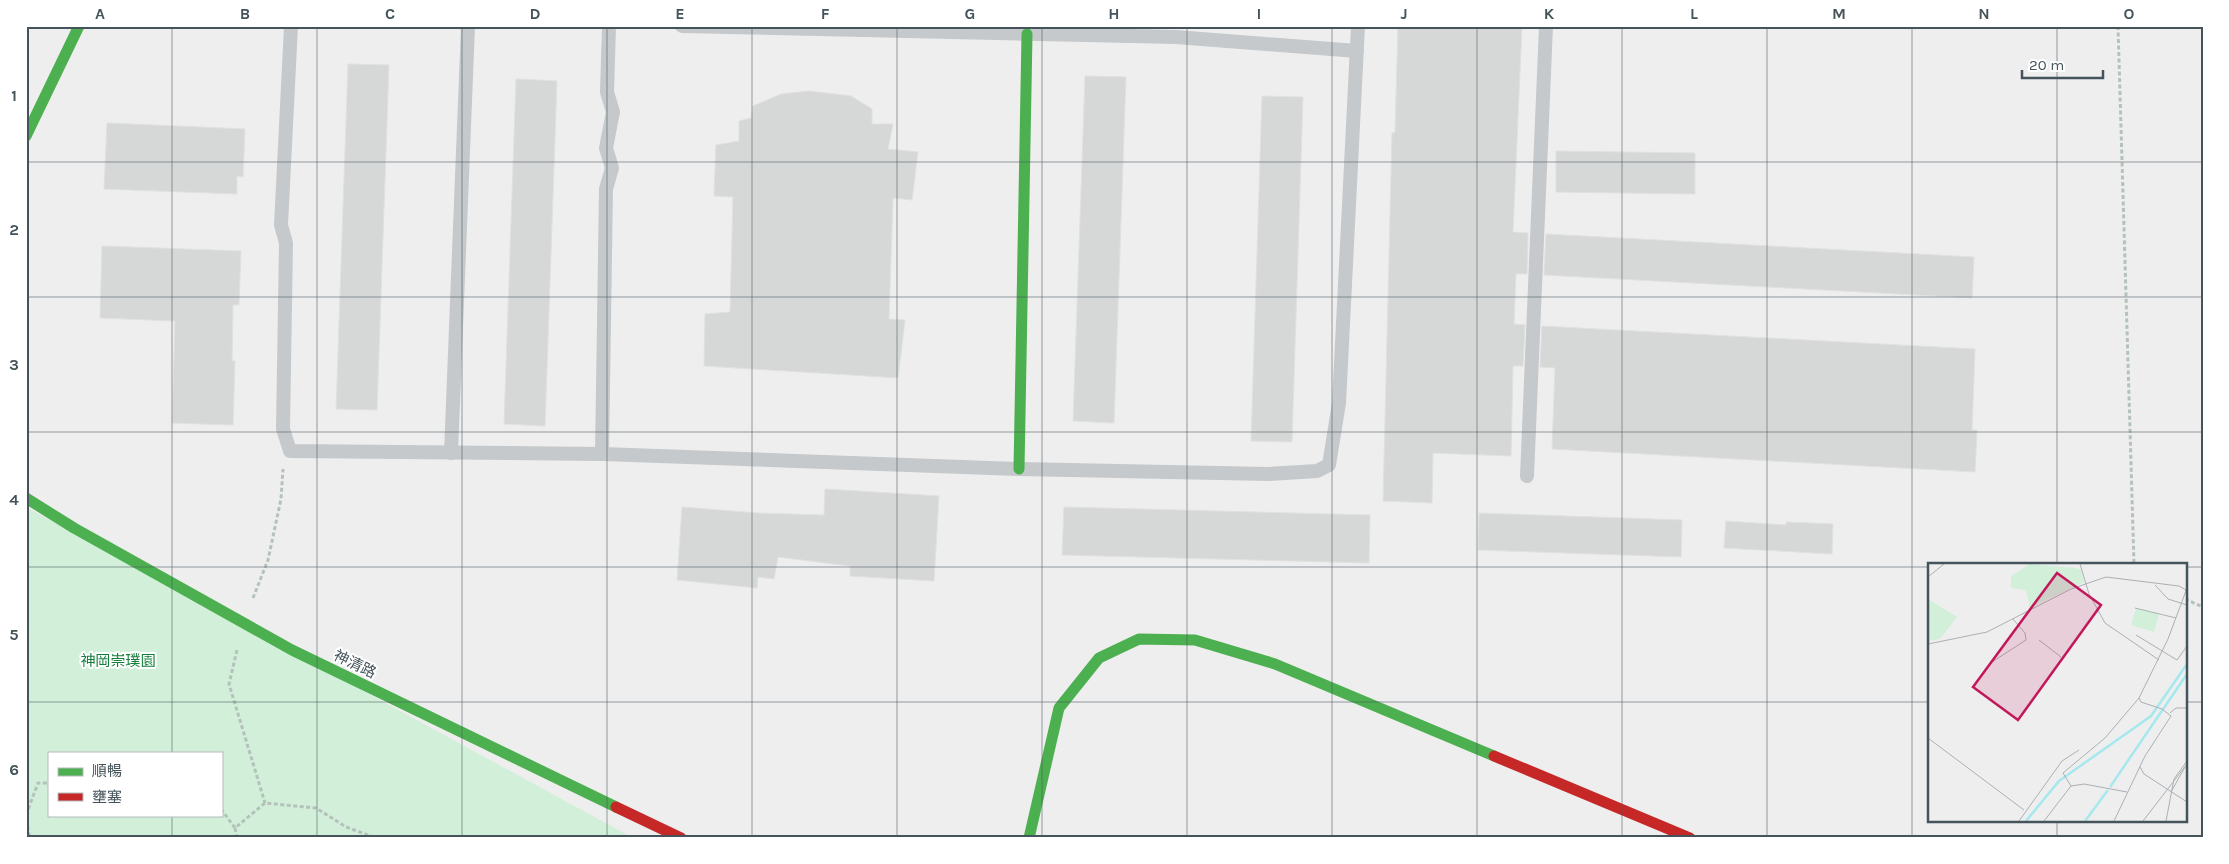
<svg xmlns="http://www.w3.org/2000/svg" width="2229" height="864" font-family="Karla,'Noto Sans TC',sans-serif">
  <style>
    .green { fill: #d1efd9; fill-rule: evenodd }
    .building { fill: #d6d7d7; stroke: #e0e0e1 }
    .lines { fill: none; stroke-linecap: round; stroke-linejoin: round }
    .path { stroke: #b4c2bc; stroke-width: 3; stroke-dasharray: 4 2.5; stroke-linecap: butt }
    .lane { stroke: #c5c9cb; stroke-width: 14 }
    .fast { stroke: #4caf50; stroke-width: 11 }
    .jam { stroke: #c62828; stroke-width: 11 }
    .grid { fill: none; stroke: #45545b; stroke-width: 1; stroke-opacity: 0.55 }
    .labels { text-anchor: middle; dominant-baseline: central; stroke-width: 4; stroke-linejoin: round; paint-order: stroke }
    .park-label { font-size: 15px; fill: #147f3b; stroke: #fff }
    .street-label { font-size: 15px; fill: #45545b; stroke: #fff }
    .inset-river { fill: none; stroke: #a5e8ee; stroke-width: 2.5 }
    .inset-road { fill: none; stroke: #abb0b3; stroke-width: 1 }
    .view { fill: #c2185b; fill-opacity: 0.15; stroke: #c2185b; stroke-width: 2.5 }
    .inset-edge { fill: none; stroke: #45545b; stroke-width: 2.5 }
    .neatline { fill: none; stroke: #45545b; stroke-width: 2 }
    .grid-label { font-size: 16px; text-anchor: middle; font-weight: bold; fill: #45545b }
  </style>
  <rect width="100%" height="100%" fill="#efeeee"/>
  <!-- green -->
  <path class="green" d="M26,507l607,331h-607zM49,753h172v62h-172z"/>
  <!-- building -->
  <g class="building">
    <path d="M1398,26h124l-9,206 15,1 -1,41h-11l-2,50 11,1 -2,41h-10l-2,90 -78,-3 -1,50 -49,-2 9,-368h3z"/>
    <path d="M348,64l41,1 -12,345 -41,-1z"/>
    <path d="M1085,76l41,1 -12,346 -41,-2z"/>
    <path d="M516,79l41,2 -12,345 -41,-2z"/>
    <path d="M809,91l42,5 21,13v15h21l-5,25 30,3 -6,48 -19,-2 -4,121 16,1 -7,58 -194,-12 1,-52 25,-2 3,-115 -19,-1 2,-51 23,-4v-20l12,-3 2,-12 28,-12z"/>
    <path d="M1262,96l41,1 -11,345 -41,-1z"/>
    <path d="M107,123l138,6 -2,48 -6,-1v18l-133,-5z"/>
    <path d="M1556,151l139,2v41l-139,-2z"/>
    <path d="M1546,234l428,23 -2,41 -428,-23z"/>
    <path d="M102,246l139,5 -2,54h-6l-1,56h3l-2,64 -61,-2 3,-102 -75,-3z"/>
    <path d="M1542,326l433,23 -3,81h5l-2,42 -423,-23 3,-81 -15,-1z"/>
    <path d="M825,489l114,7 -5,85 -84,-5v-10l-72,-9 -4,22 -16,-2 -1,11 -80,-8 5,-73 76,6 66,2z"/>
    <path d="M1064,507l306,8 -1,48 -307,-8z"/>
    <path d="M1479,513l203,7 -1,37 -203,-7z"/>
    <path d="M1726,521l60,4v-3l47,2 -1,30 -108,-6z"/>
  </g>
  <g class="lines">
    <!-- path -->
    <g class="path">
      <path d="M2118,26l16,538"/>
      <path d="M253,598l15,-38 13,-61 2,-30"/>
      <path d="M2185,599l18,8"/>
      <path d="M237,650l-8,34 36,119"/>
      <path d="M221,809l14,19 30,-25 51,5 30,19 30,11"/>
      <path d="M26,815l12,-32h11"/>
      <path d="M26,820l4,18"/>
      <path d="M235,828l2,10"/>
    </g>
    <!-- lane -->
    <g class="lane">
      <path d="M291,26l-10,199 5,18 -3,186 7,22 312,3 417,15 249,5 49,-3 12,-6 10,-62 19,-377"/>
      <path d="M682,26l494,11 181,14"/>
      <path d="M451,453l17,-427"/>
      <path d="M602,454l4,-265 6,-21 -6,-20 7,-36 -6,-20 2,-66"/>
      <path d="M1527,476l19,-450"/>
    </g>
    <!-- fast -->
    <g class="fast">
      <path d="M26,136l53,-110"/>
      <path d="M1019,469l8,-435"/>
      <path d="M26,498l48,30 218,122 324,157"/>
      <path d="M1029,838l30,-130 40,-50 40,-19 56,1 80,24 219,92"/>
    </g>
    <!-- jam -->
    <g class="jam">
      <path d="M1494,756l196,82"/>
      <path d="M616,807l65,31"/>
    </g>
  </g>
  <!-- grid -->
  <path class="grid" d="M172,26v727M317,26v812M462,26v812M607,26v812M752,26v812M897,26v812M1042,26v812M1187,26v812M1332,26v812M1477,26v812M1622,26v812M1767,26v812M1912,26v812M2057,26v538M26,162h2177M26,297h2177M26,432h2177M26,567h1903M2185,567h18M26,702h1903M2185,702h18M172,815v23M2057,820v18"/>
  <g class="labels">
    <!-- park labels -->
    <g class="park-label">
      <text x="118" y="661">神岡崇璞園</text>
    </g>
    <!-- street labels -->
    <g class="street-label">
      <text transform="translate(355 664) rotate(26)">神清路</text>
    </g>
  </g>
  <!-- overview -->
  <g transform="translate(1928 563)">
    <rect width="259" height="259" fill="#efeeee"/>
    <path d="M102,1l46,4 5,2 3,12 -54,26 -4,-18 -15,-2v-12zM0,36l29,18 -17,22 -12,2zM208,46l23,5 -5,18 -23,-7z" fill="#d1efd9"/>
    <path class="inset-river" d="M182,224l77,-113M98,258l33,-40 92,-65 36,-52M157,258l23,-31"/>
    <path class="inset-road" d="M152,1l9,30 16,29 54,37M0,14l16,-13M227,22l13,14 19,6M207,45l41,10M208,72l41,25 10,-14M111,77l22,17M0,81l59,-12 84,-43 35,-12 73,9 7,4M64,99l34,-22 -1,-7 -12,-14M242,150l6,-5h11M0,175l96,72M212,204l4,7 43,28M143,223l-8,-13 42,-35 34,-40M143,223l13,-2 43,8M243,229l14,-25M91,258l43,-60 17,-11M116,258l27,-35M186,258l31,-65 26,-40 -9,-7 -21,-7 -2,-4 29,-59 19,-51M215,258l44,-57M238,258l8,-42 13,-18"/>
    <path class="view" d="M129,10l44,32 -83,115 -45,-33z"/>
    <rect width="259" height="259" class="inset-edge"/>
  </g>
  <!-- border -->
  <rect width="2229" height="864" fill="none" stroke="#ffffff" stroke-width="55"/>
  <!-- legend -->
  <rect x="48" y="752" width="175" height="65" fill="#ffffff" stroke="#b5bbbd"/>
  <rect x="58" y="768" width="25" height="8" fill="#4caf50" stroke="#b5bbbd"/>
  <text x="92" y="776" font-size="15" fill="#45545b">順暢</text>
  <rect x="58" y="793" width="25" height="8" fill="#c62828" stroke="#b5bbbd"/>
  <text x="92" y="802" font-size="15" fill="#45545b">壅塞</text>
  <!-- scale -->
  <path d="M2022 70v8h81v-8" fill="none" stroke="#45545b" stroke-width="2.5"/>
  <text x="2029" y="70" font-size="15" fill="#45545b" stroke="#ffffff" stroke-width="4" paint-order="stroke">20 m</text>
  <rect x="28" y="28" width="2174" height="808" class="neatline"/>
  <g class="grid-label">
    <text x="100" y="19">A</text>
    <text x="245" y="19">B</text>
    <text x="390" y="19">C</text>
    <text x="535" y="19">D</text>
    <text x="680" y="19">E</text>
    <text x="825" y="19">F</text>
    <text x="970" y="19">G</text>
    <text x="1114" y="19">H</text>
    <text x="1259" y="19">I</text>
    <text x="1404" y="19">J</text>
    <text x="1549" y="19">K</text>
    <text x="1694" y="19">L</text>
    <text x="1839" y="19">M</text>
    <text x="1984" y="19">N</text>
    <text x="2129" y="19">O</text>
    <text x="14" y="101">1</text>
    <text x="14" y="235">2</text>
    <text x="14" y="370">3</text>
    <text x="14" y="505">4</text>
    <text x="14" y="640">5</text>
    <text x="14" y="775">6</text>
  </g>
</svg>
